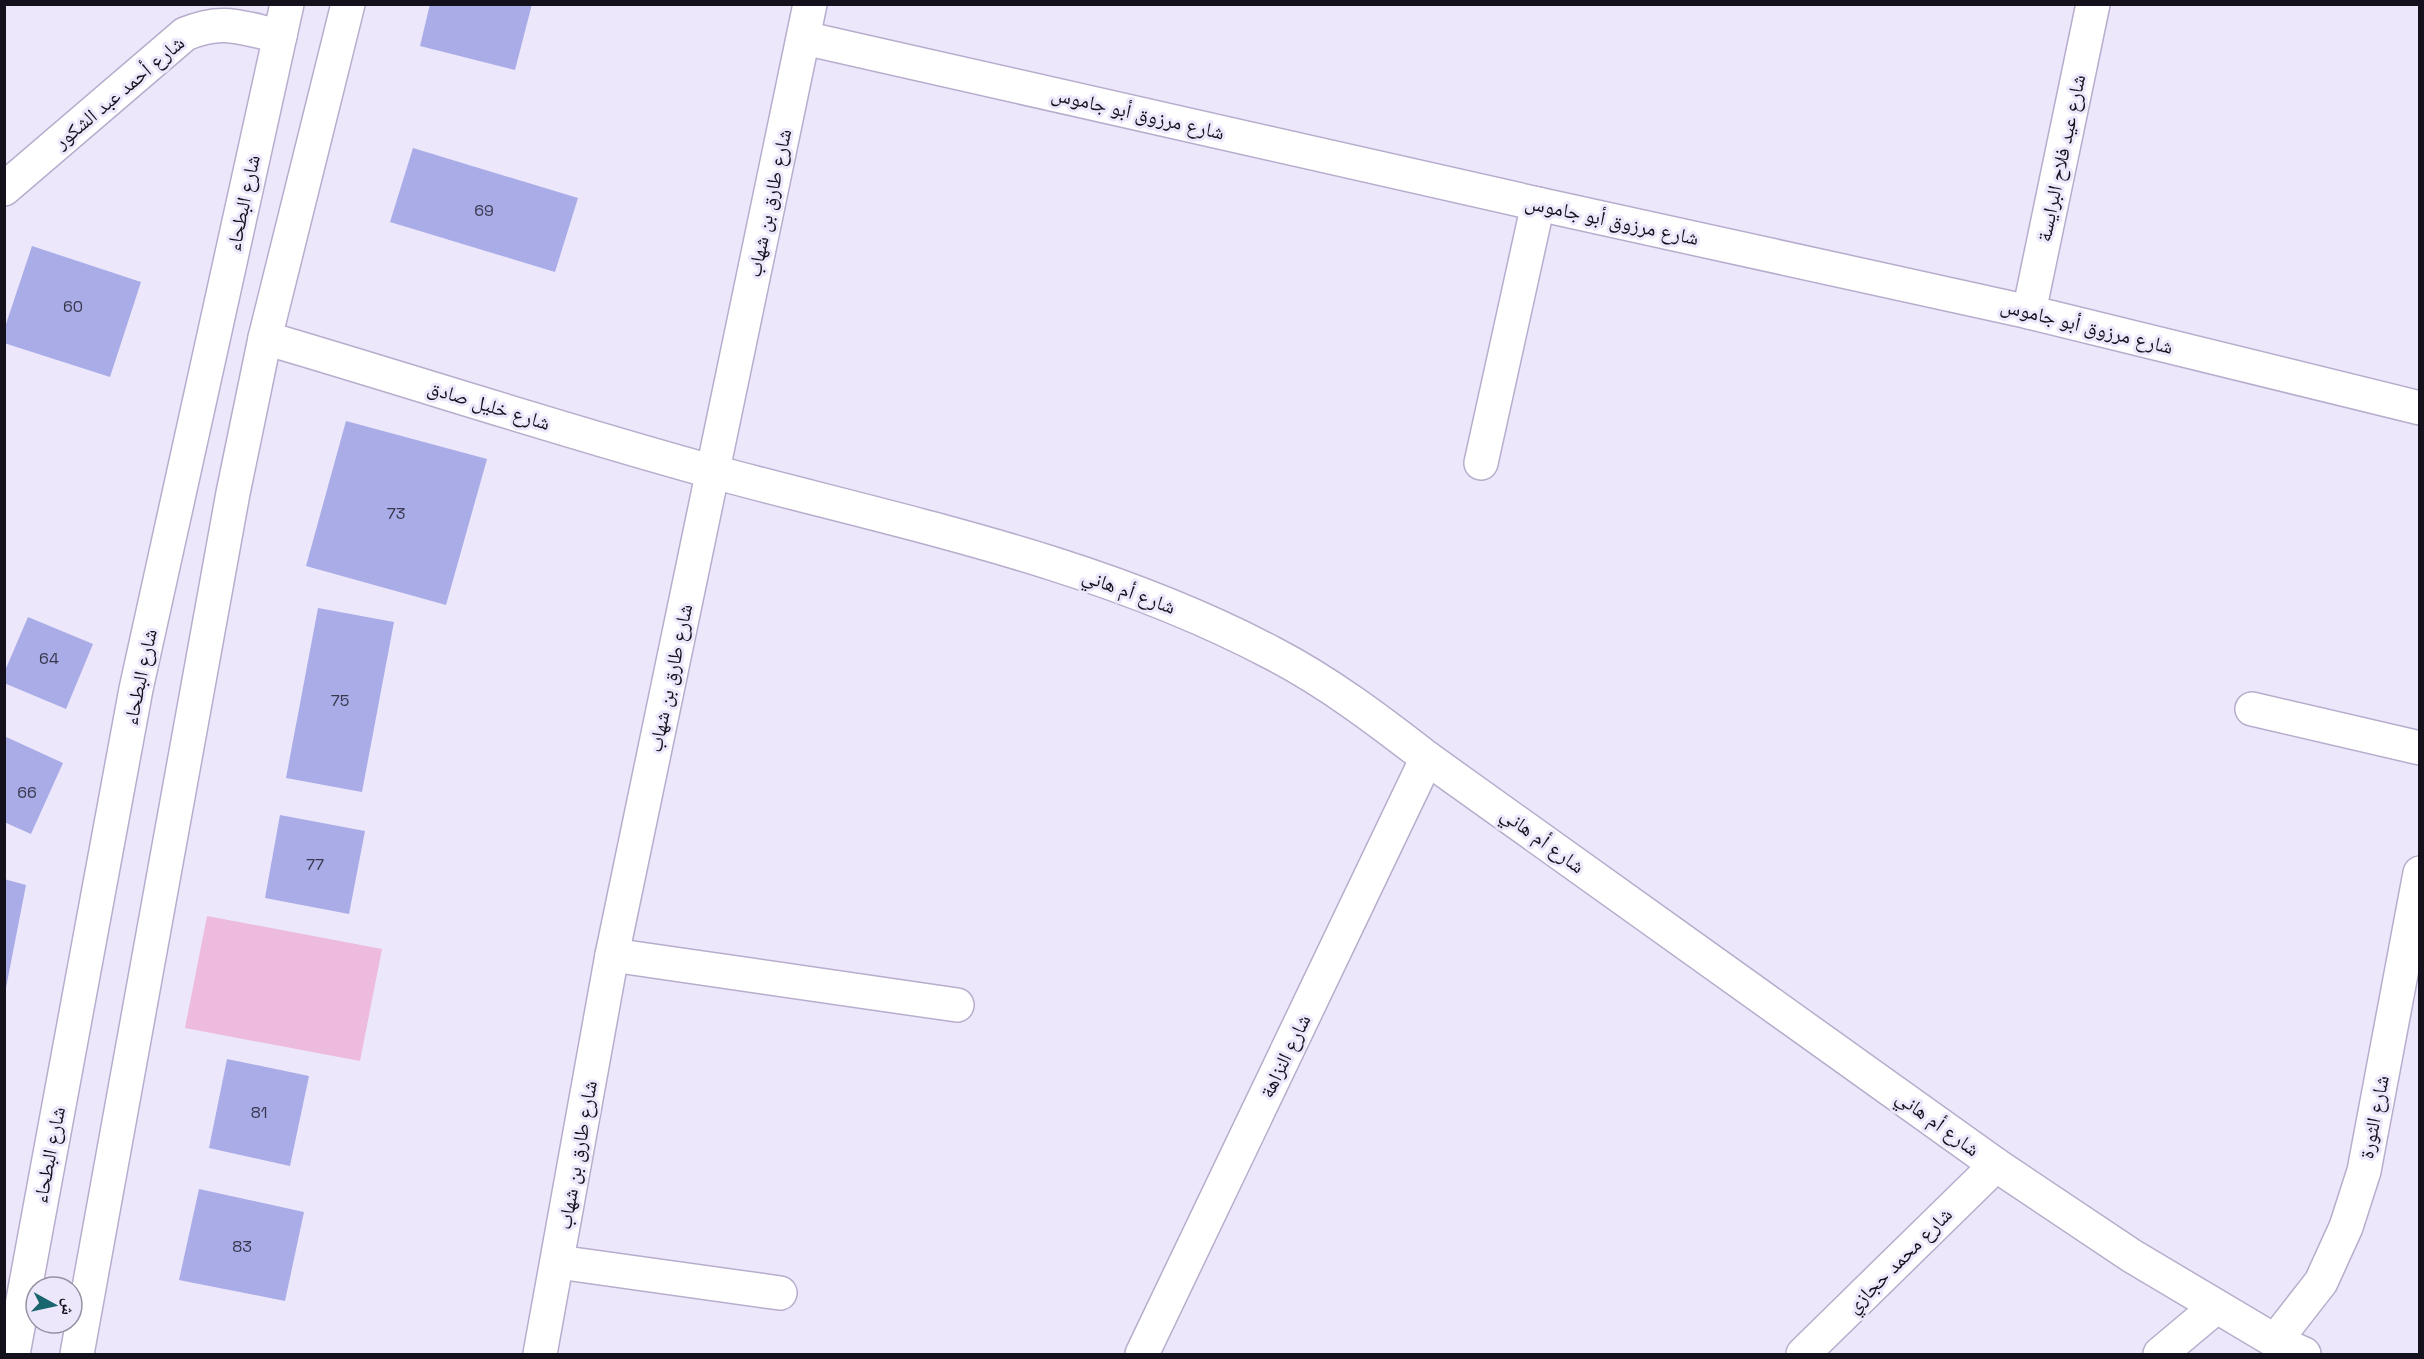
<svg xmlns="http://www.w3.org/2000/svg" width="2424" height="1359" font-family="'Space Grotesk','Noto Naskh Arabic',sans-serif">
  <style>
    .green { fill: #ecbbdd }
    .building { fill: #a9ace7 }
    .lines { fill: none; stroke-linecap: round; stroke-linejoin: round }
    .minor-casing { stroke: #b7adcc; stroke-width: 36 }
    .minor { stroke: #fff; stroke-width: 33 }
    .labels { text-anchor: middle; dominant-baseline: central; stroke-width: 6; stroke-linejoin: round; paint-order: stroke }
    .number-label { font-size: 16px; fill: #39384f }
    .street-label { font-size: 20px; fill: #14111c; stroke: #ede7fb }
  </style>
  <rect width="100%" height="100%" fill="#ede7fb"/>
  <!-- green -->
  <path class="green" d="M207,916l175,33 -22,112 -175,-33z"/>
  <!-- building -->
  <g class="building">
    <path d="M430,4h102l-17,66 -95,-24z"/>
    <path d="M413,148l165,50 -23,74 -165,-50z"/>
    <path d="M32,246l109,36 -31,95 -106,-34v-13z"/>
    <path d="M346,421l141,38 -41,146 -140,-39z"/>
    <path d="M318,608l76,14 -32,170 -76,-14z"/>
    <path d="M28,617l65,27 -27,65 -62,-26v-10z"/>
    <path d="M4,736l59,27 -32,71 -27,-12z"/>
    <path d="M280,815l85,16 -16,83 -84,-16z"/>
    <path d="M4,879l22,6 -20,103h-2z"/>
    <path d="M227,1059l82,17 -19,90 -81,-18z"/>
    <path d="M199,1189l105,23 -19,89 -106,-21z"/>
  </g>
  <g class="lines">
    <!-- minor casing -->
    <g class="minor-casing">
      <g id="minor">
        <path d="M804,38l734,166 491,108 391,96"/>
        <path d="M4,189l181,-155c39,-16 56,-6 95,2"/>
        <path d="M2029,312l64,-308"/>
        <path d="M265,338c150,44 299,93 449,134 189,51 384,89 558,181 56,29 106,67 155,105l569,407 136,91 143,85 29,13"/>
        <path d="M1481,463l57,-259"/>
        <path d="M2252,709l168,39"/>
        <path d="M612,955l345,50"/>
        <path d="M558,1262l222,31"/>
        <path d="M2275,1341l46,-59 25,-55 18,-56 56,-298"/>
        <path d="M13,1354l123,-665 151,-685"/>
        <path d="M77,1354l156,-861 32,-155 83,-334"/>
        <path d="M540,1354l72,-399 198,-951"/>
        <path d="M1142,1354l285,-596"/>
        <path d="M1803,1354l193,-189"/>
        <path d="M2160,1354l56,-47"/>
      </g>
    </g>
    <!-- minor -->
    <use href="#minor" class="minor"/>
  </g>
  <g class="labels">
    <!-- number labels -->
    <g class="number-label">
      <text x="484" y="210">69</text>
      <text x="73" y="306">60</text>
      <text x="396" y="513">73</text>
      <text x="49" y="658">64</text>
      <text x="340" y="700">75</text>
      <text x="27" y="792">66</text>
      <text x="315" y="864">77</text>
      <text x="259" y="1112">81</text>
      <text x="242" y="1246">83</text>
    </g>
    <!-- street labels -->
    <g class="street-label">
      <text transform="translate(119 92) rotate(-40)">شارع أحمد عبد الشكور</text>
      <text transform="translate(1138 113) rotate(13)">شارع مرزوق أبو جاموس</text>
      <text transform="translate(2061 158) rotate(-78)">شارع عيد فلاح البرايسة</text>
      <text transform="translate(243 203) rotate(-78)">شارع البطحاء</text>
      <text transform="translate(769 203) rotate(-78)">شارع طارق بن شهاب</text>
      <text transform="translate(1612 220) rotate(12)">شارع مرزوق أبو جاموس</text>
      <text transform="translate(2087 326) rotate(14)">شارع مرزوق أبو جاموس</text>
      <text transform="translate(489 405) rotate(17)">شارع خليل صادق</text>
      <text transform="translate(1129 591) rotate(20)">شارع أم هاني</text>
      <text transform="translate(140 677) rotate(-78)">شارع البطحاء</text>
      <text transform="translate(670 678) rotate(-78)">شارع طارق بن شهاب</text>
      <text transform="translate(1543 840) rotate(36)">شارع أم هاني</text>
      <text transform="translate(1285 1056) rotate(-64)">شارع النزاهة</text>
      <text transform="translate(2374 1117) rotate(-79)">شارع الثورة</text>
      <text transform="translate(1938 1123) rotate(36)">شارع أم هاني</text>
      <text transform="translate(49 1155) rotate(-79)">شارع البطحاء</text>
      <text transform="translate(577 1155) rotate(-80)">شارع طارق بن شهاب</text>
      <text transform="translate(1899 1260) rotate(-45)">شارع محمد حجازي</text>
    </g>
  </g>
  <!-- border -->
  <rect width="2424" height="1359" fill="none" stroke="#14111c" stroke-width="12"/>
  <!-- north arrow -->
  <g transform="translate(54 1305) rotate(98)"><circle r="28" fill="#ede7fb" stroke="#9691a2" stroke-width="1.5"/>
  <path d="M0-4.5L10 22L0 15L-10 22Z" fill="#1a666f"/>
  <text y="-9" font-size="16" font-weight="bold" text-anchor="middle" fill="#14111c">ش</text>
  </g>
</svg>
